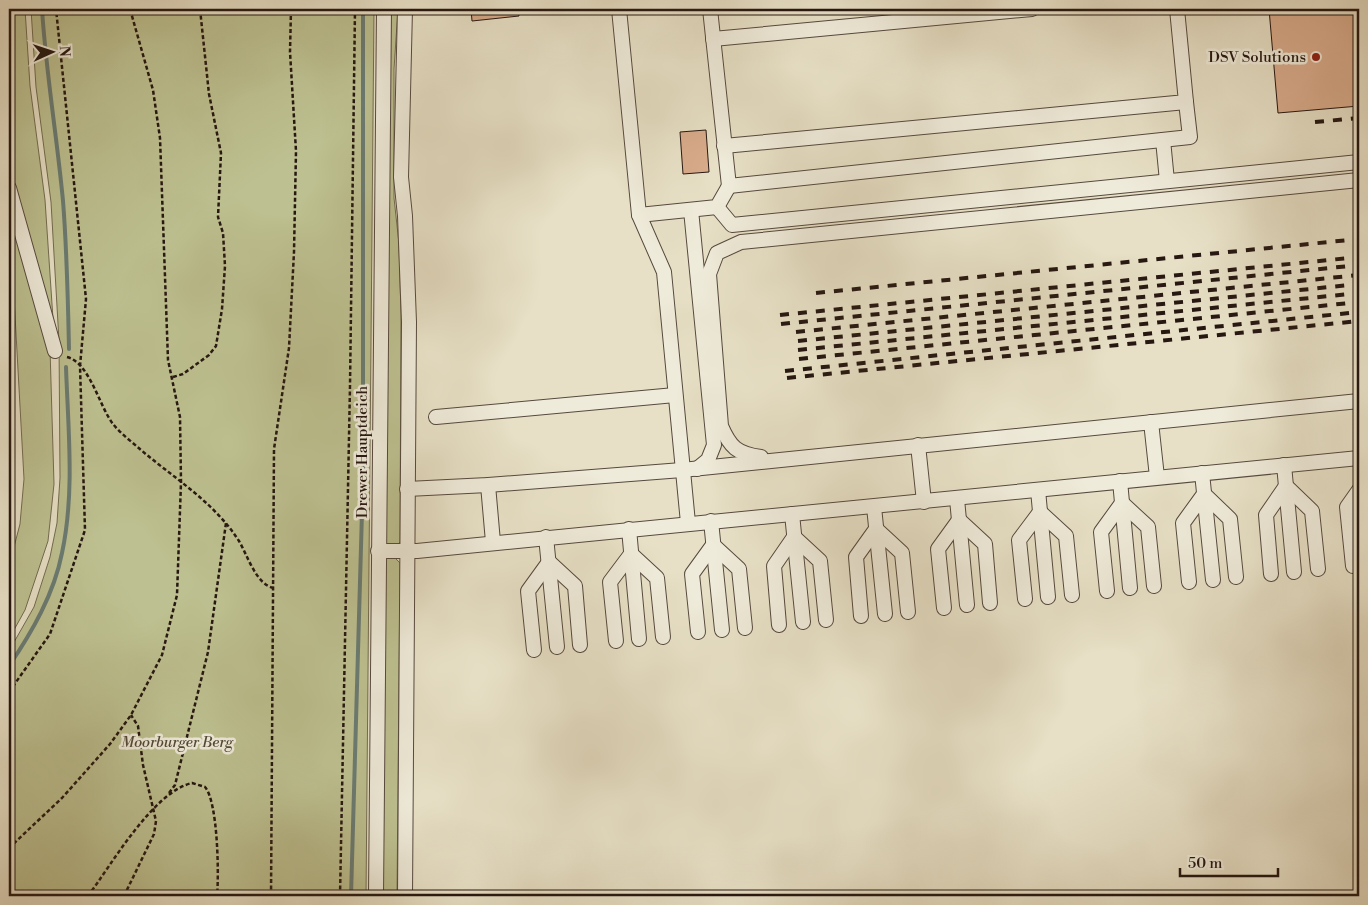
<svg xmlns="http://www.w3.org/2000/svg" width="1368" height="905" font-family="'Libre Bodoni',serif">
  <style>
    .green { fill: #bdc090; stroke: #726c50 }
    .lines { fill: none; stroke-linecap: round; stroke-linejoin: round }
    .stream { stroke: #6a7b72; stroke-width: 4 }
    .building { fill: #d8ab8b; stroke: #261711 }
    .minor-casing { stroke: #56493e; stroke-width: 16 }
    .path { stroke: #261711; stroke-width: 2.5; stroke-dasharray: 4 2.5; stroke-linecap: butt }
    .minor { stroke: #efebda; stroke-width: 14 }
    .rail { stroke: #261711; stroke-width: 4; stroke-dasharray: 9 9; stroke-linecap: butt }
    .poi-dot { fill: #8f2418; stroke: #efebda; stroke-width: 2 }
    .labels { text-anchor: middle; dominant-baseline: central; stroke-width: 5; stroke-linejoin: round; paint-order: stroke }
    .poi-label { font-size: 15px; fill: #261711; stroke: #efebda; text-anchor: end }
    .street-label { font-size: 15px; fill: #261711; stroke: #efebda }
    .park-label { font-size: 15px; font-style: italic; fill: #534a37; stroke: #efebda }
  </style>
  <rect width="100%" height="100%" fill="#e7e0c6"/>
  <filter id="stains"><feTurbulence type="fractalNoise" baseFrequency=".004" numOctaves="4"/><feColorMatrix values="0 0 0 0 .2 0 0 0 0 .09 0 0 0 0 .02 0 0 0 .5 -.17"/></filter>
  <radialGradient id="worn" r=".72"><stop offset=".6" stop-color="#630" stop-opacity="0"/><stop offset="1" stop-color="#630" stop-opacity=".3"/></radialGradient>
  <!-- green -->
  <g class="green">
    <path d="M9,9h16l5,77 15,114 8,119 -4,-1 -40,-152z"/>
    <path d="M31,9h343l-8,887h-357v-245l25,-44 16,-50 7,-34 3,-45 -1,-137 -8,-139 -15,-115z"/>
    <path d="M387,9h11l-4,60v129l5,46 2,71 -1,227 -3,3h-11z"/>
    <path d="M9,206l41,143 4,135 -6,57 -23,69 -16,29v-73l11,-42 4,-45z"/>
    <path d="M385,557l10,1 5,5 -3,333h-18z"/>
  </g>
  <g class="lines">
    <!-- stream -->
    <g class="stream">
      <path d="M42,9c4,64 15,128 21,192 4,50 5,99 6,148"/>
      <path d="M9,666c23,-34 45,-72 53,-113 13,-61 6,-124 4,-186"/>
      <path d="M351,896l12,-419v-468"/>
    </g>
  </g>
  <!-- building -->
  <g class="building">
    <path d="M471,9h47l1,7 -47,5z"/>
    <path d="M1269,9h90v97l-81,7z"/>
    <path d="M706,130l3,42 -26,2 -3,-42z"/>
  </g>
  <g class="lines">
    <!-- minor casing -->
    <g class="minor-casing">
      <g id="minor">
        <path d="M619,9l20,206 25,57 24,251"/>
        <path d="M710,9l19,177 461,-49 -4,-35"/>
        <path d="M713,39l319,-30"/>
        <path d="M1163,140l4,41"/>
        <path d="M724,146l462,-44 -9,-93"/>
        <path d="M9,188l46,163"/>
        <path d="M717,207l15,18 627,-63"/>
        <path d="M691,210l23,235 -6,15 -11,9"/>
        <path d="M639,215l78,-8 12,-21"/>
        <path d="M436,417l239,-22"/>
        <path d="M1151,422l6,55"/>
        <path d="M918,445l6,57"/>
        <path d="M761,457c-24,-3 -31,-10 -40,-31l-12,-152 8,-21 24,-11 618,-62"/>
        <path d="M1284,465l10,107"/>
        <path d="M1202,473l11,107"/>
        <path d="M1120,481l10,107"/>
        <path d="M488,485l5,57"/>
        <path d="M1286,486l26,25 6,58"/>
        <path d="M407,489l81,-4 194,-15 677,-69"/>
        <path d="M1038,490l10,107"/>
        <path d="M1204,494l26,25 6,58"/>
        <path d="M957,499l10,106"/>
        <path d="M1122,503l26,24 6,59"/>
        <path d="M874,507l11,107"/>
        <path d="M1040,512l26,24 6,59"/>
        <path d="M792,514l11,108"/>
        <path d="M959,520l26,24 5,59"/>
        <path d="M711,521l11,109"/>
        <path d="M629,529l10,110"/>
        <path d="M876,529l26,24 6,59"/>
        <path d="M546,537l11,110"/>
        <path d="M794,537l26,24 6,59"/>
        <path d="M713,545l26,24 6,59"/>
        <path d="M378,551h39l942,-93"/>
        <path d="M631,554l26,24 6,59"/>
        <path d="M549,562l26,24 5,59"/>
        <path d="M1353,566l-6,-59 12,-17"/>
        <path d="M1271,574l-5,-59 20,-29"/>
        <path d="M1189,582l-6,-59 21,-29"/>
        <path d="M1107,591l-6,-59 21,-29"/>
        <path d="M1025,599l-6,-59 21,-28"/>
        <path d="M944,608l-6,-59 21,-29"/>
        <path d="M861,616l-5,-59 20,-28"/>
        <path d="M779,625l-5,-59 20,-29"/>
        <path d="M698,632l-6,-58 21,-29"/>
        <path d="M616,641l-6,-59 21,-28"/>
        <path d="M534,650l-6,-59 21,-29"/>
        <path d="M376,896l8,-887"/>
        <path d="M405,896l4,-574 -4,-106 -4,-39 4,-168"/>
      </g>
    </g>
    <!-- path -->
    <g class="path">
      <path d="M67,357c23,6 32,49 46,67 8,10 19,18 28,26 34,29 73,52 98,91 8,13 17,44 35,47"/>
      <path d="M173,377l10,-3 26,-19 7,-9 6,-37 3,-43 -2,-33 -5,-16 3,-64 -12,-59 -9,-85"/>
      <path d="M9,692l41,-58 35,-104 -5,-164 6,-67 -30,-290"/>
      <path d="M169,793l6,-8 33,-133 18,-129"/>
      <path d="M9,848l53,-50 48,-54 21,-29 31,-60 15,-60 4,-113 -1,-65 -12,-57 -8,-222 -7,-48 -23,-81"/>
      <path d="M88,896c24,-32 65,-104 104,-113l13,4c13,15 14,88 12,109"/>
      <path d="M124,896l30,-62 2,-13 -13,-56 -5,-39 -7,-11"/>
      <path d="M271,896l3,-447 15,-101 5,-96 2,-101 -6,-99 1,-43"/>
      <path d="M340,896l10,-510 5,-377"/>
    </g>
    <!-- minor -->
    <use href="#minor" class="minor"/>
    <!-- rail -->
    <g class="rail">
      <path d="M1315,122l44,-4"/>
      <path d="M816,293l543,-54"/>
      <path d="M780,315l579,-58"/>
      <path d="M781,324l578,-59"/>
      <path d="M796,332l563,-57"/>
      <path d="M798,341l561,-57"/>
      <path d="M798,350l561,-57"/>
      <path d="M799,359l560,-57"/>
      <path d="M785,371l574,-59"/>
      <path d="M787,378l572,-57"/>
    </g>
  </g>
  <!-- markers -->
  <circle class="poi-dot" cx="1316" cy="57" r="5"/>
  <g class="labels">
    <!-- poi labels -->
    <g class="poi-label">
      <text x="1306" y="57">DSV Solutions</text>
    </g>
    <!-- street labels -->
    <g class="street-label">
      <text transform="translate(362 452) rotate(-90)">Drewer Hauptdeich</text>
    </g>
    <!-- park labels -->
    <g class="park-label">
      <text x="177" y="742">Moorburger Berg</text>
    </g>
  </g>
  <!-- margin -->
  <rect width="1368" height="905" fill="none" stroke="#e7e0c6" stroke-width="30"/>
  <rect x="10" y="10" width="1348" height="885" fill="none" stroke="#261711" stroke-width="2.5"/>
  <rect x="15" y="15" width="1338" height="875" fill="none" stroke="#261711"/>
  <!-- north arrow -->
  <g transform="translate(52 52) rotate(87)" stroke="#efebda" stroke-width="4" paint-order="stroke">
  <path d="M0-4L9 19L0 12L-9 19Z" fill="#261711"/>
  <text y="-8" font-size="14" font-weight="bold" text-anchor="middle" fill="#261711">N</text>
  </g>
  <!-- scale -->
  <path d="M1180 868v8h98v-8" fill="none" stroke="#261711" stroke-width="2.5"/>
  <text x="1188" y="868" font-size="15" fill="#261711" stroke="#efebda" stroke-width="4" paint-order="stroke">50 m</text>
  <rect width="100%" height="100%" filter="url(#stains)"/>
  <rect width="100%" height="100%" fill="url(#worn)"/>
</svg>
